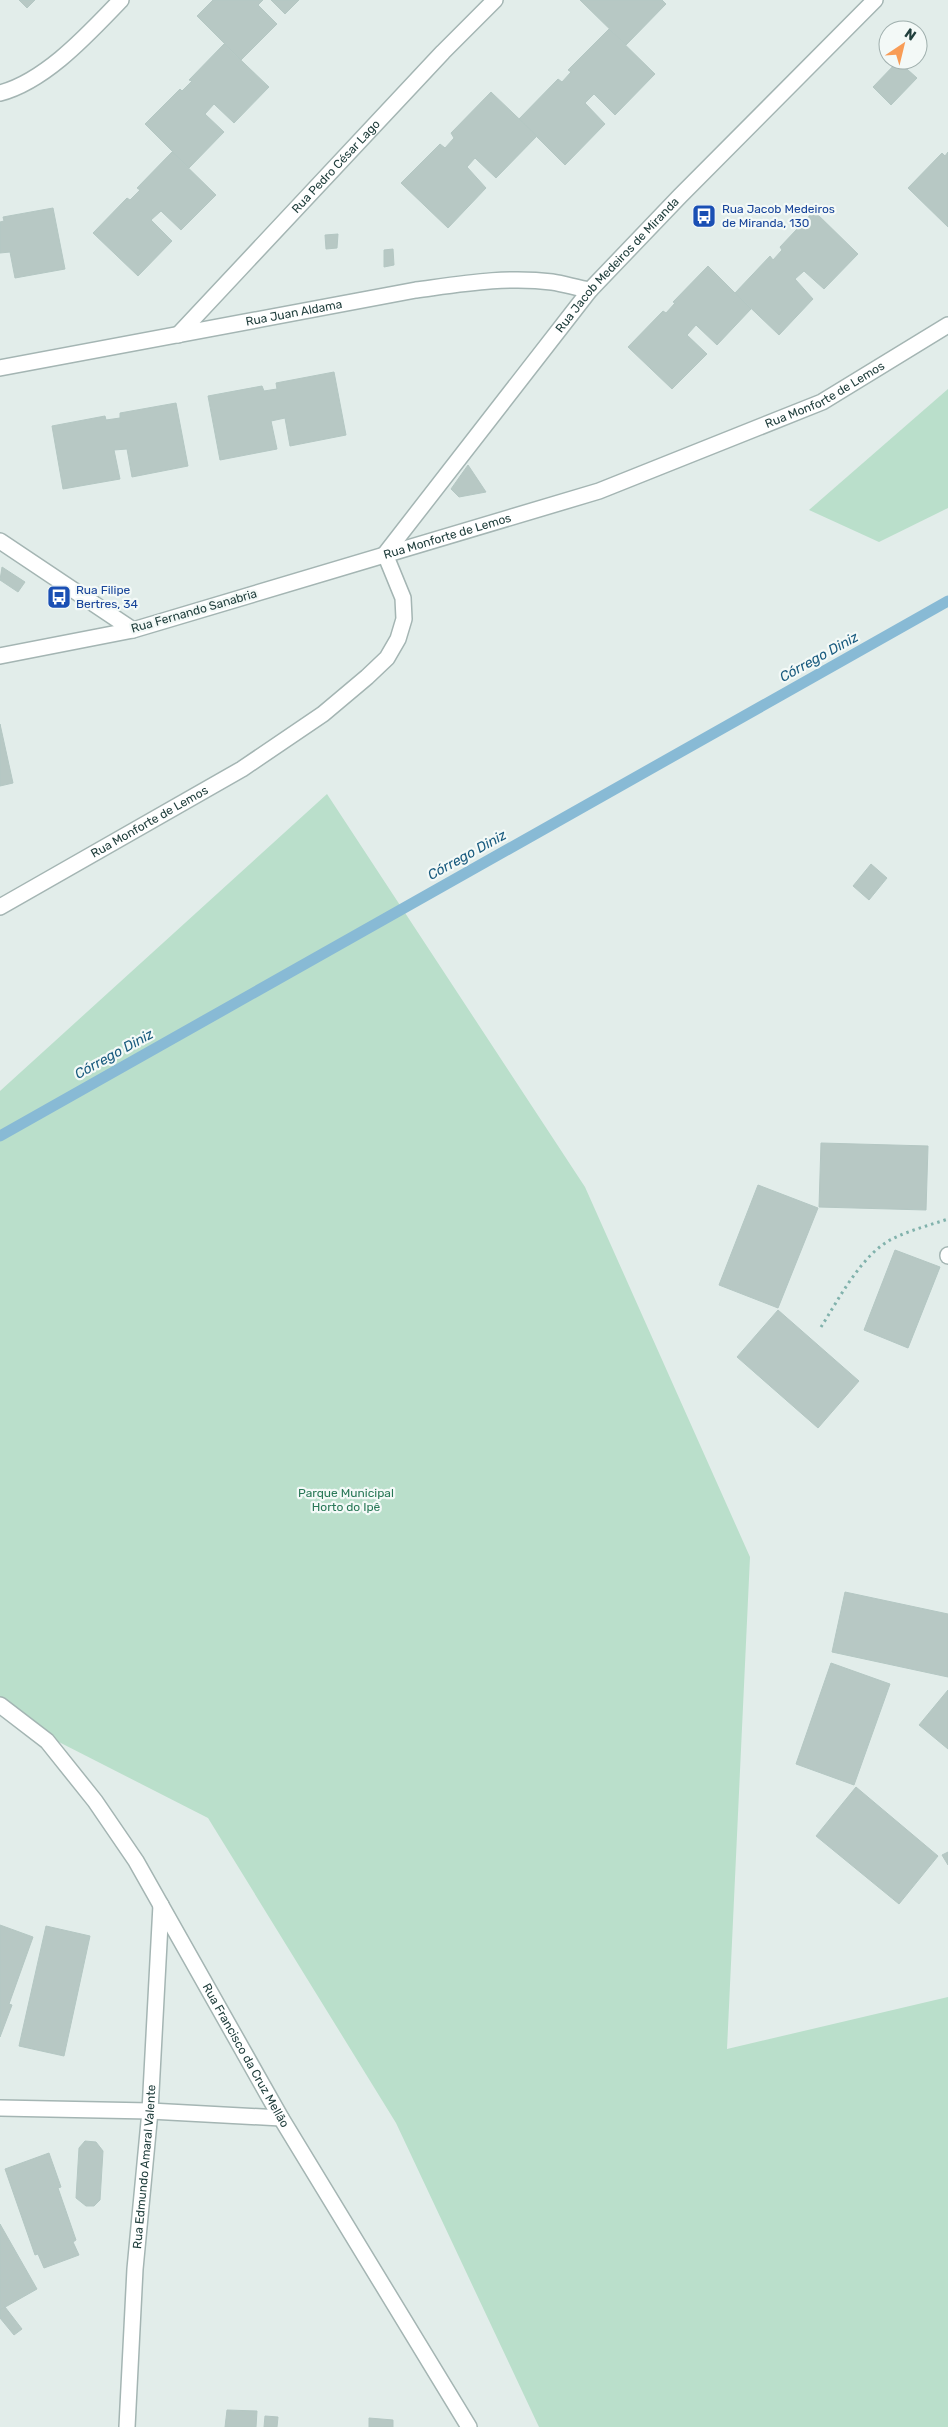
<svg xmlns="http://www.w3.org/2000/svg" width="948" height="2427" font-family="Rubik,sans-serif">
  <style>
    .green { fill: #badfcb }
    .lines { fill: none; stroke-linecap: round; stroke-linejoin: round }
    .stream { stroke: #88bad5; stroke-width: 11 }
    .building { fill: #b7c8c4; stroke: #b4c7c3 }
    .service-casing { stroke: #a4b5b3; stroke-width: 18 }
    .minor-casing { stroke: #a4b5b3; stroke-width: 18 }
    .tertiary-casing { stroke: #a4b5b3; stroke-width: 18 }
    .path { stroke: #81b2ac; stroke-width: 3; stroke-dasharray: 2.5 4; stroke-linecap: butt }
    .service { stroke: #fff; stroke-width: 15 }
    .minor { stroke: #fff; stroke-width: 15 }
    .tertiary { stroke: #fff; stroke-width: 15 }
    .labels { text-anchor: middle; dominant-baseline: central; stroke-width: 4.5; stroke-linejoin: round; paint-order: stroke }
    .street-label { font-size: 12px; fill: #213f3d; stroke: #f3f9f7 }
    .transit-label { font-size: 12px; fill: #164399; stroke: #f3f9f7; text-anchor: start }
    .park-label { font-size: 12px; fill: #297857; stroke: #f3f9f7 }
    .water-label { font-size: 14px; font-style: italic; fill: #185a7e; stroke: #f3f9f7 }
  </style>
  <rect width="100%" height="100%" fill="#e2edea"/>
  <!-- green -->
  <g class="green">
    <path d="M948,389v119l-69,34 -70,-32z"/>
    <path d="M327,794l258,393 165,370 -23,492 221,-52v430h-409l-143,-304 -188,-305 -208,-106v-621z"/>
  </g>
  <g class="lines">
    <!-- stream -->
    <path class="stream" d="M0,1136l948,-535"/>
  </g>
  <!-- building -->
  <g class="building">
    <path d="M19,0h16l-8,8z"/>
    <path d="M213,0h50l-5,5 19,19 -36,36 -44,-44z"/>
    <path d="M271,0h28l-14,14z"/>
    <path d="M580,0h82l4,4 -40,41z"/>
    <path d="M609,29l46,45 -40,41 -21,-21 -9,9 20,21 -40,41 -46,-46 39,-40 4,3 9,-10 -3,-2z"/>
    <path d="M224,44l45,43 -35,36 -20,-19 -9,10 19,18 -35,36 -44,-44 35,-35 2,2 10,-10 -3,-1z"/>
    <path d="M898,61l19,17 -26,27 -18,-18z"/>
    <path d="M491,92l46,44 -41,42 -21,-20 -8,9 19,21 -38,40 -47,-45 39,-39 5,4 9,-10 -3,-5z"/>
    <path d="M172,152l44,43 -35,35 -20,-19 -10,9 21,21 -34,35 -45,-43 34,-35 3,2 10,-10 -3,-2z"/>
    <path d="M948,152v75l-40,-39 34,-35 3,3z"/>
    <path d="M53,208l12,61 -50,9 -5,-26 -10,1v-31l4,-1 -1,-4z"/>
    <path d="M814,211l44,43 -34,35 -20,-18 -9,8 18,20 -34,36 -44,-42 35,-37 3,4 9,-10 -2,-3z"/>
    <path d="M338,234l-1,14 -11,1 -1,-14z"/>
    <path d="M393,249l1,16 -10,2v-17z"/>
    <path d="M708,266l43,43 -34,36 -21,-20 -9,10 20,19 -35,35 -44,-42 35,-36 3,2 9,-10 -2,-1z"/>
    <path d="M334,372l12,63 -56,11 -5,-28 -14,3 6,28 -57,11 -12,-64 54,-10 2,5 13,-2 -1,-6z"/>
    <path d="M176,403l12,63 -56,11 -5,-28 -13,1 6,29 -57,10 -11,-63 53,-10 1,4 14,-2v-5z"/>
    <path d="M468,465l18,27 -27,5 -8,-8z"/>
    <path d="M2,567l23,15 -7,10 -18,-12z"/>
    <path d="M0,724l13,59 -13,3z"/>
    <path d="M871,864l16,14 -18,22 -16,-14z"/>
    <path d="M821,1143l107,3 -2,64 -107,-3z"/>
    <path d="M758,1185l60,23 -40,100 -59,-23z"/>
    <path d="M895,1250l45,17 -32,81 -44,-18z"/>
    <path d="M778,1310l81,71 -41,47 -81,-71z"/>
    <path d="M845,1592l103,22v63l-116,-25z"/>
    <path d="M831,1663l59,21 -36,101 -58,-21z"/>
    <path d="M948,1690v59l-29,-24z"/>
    <path d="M856,1787l82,69 -39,48 -83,-68z"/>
    <path d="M948,1852v13l-6,-10z"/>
    <path d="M0,1925l33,12 -24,67 3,1 -12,32z"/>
    <path d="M46,1926l44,10 -26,120 -45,-10z"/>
    <path d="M85,2141l11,1 7,9 -3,49 -6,6h-8l-10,-8 3,-50z"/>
    <path d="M49,2153l12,34 -3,1 18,52 -3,2 6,13 -35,13 -6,-14 -3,1 -30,-86z"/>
    <path d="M0,2224l37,65 -37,21z"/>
    <path d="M5,2307l17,22 -8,6 -14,-17v-8z"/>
    <path d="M227,2410l30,1 -1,16h-31z"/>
    <path d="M265,2416l13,1 -1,10h-13z"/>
    <path d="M369,2418l24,2v7h-24z"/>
  </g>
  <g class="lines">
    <!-- service casing -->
    <g class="service-casing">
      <path id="service" d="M948,1256v-1"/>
    </g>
    <!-- minor casing -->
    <g class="minor-casing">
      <g id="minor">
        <path d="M0,93c46,-12 89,-60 121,-93"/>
        <path id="s1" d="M178,335l265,-283 52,-52"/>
        <path id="s2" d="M0,368l416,-78c45,-6 91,-14 136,-8 13,2 25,6 38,8"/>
        <path d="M0,656l133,-26"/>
        <path id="s3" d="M0,907l242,-138 81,-55 44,-37 20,-19 11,-19 6,-20 -1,-21 -18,-44 205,-264 90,-94 195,-196"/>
        <path id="s4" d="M0,1705l47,36 48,60 41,60 145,257 188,309"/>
        <path d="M0,2108l150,3 131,7"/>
        <path id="s5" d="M127,2427l8,-158 15,-158 11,-206"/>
      </g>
    </g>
    <!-- tertiary casing -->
    <g class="tertiary-casing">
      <g id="tertiary">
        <path id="s6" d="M0,541l133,89 466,-139 223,-89 126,-77"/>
      </g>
    </g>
    <!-- path -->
    <path class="path" d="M821,1327c18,-28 41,-74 73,-89 17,-8 36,-13 54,-19"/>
    <!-- service -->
    <use href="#service" class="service"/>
    <!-- minor -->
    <use href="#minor" class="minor"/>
    <!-- tertiary -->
    <use href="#tertiary" class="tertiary"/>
  </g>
  <!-- icons -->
  <defs>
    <g id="bus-square" transform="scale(1.25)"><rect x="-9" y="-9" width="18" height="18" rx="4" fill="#1a4fb4" stroke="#f3f9f7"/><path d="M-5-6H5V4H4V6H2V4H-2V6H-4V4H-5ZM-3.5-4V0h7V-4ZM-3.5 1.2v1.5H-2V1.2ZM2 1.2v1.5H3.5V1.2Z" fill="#fff"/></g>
  </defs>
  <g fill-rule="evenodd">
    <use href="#bus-square" x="704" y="216"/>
    <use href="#bus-square" x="59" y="597"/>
  </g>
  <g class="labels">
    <!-- street labels -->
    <g class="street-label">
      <text stroke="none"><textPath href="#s1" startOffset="231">Rua Pedro César Lago</textPath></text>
      <text stroke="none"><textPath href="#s3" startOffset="944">Rua Jacob Medeiros de Miranda</textPath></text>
      <text stroke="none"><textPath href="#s2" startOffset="299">Rua Juan Aldama</textPath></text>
      <text stroke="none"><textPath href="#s6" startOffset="892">Rua Monforte de Lemos</textPath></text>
      <text stroke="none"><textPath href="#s6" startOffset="488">Rua Monforte de Lemos</textPath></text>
      <text transform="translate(194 611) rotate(-16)">Rua Fernando Sanabria</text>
      <text stroke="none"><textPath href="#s3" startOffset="172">Rua Monforte de Lemos</textPath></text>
      <text stroke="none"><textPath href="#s4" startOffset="432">Rua Francisco da Cruz Mellão</textPath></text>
      <text stroke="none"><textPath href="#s5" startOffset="261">Rua Edmundo Amaral Valente</textPath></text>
    </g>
    <!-- transit labels -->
    <g class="transit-label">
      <text x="722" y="209">Rua Jacob Medeiros<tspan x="722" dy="14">de Miranda, 130</tspan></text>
      <text x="76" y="590">Rua Filipe<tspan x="76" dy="14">Bertres, 34</tspan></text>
    </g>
    <!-- park labels -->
    <g class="park-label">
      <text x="346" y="1493">Parque Municipal<tspan x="346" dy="14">Horto do Ipê</tspan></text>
    </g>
    <!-- water labels -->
    <g class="water-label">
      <text transform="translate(819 657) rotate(-29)">Córrego Diniz</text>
      <text transform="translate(467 855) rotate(-29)">Córrego Diniz</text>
      <text transform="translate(114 1054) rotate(-29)">Córrego Diniz</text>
    </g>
  </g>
  <!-- north arrow -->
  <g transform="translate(903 45) rotate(35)"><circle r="24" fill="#f3f9f7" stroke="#9fafad"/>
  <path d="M0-4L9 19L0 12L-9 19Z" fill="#f89c56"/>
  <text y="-8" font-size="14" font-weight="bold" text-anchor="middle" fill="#213f3d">N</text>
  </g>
</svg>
